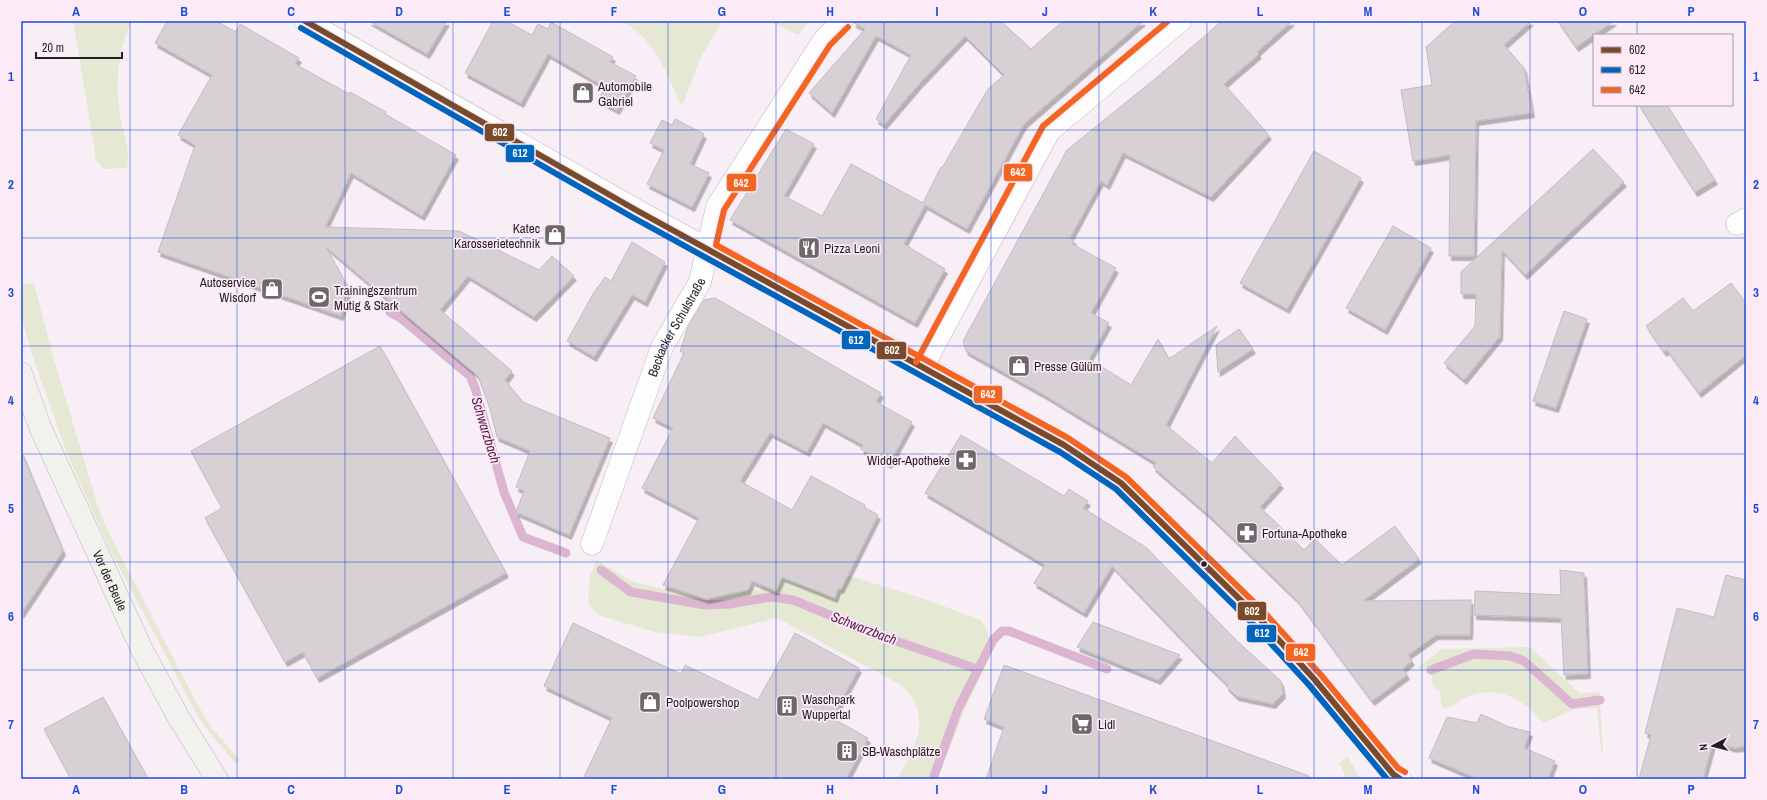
<svg xmlns="http://www.w3.org/2000/svg" width="1767" height="800" font-family="'Archivo Narrow',sans-serif">
  <style>
    .green { fill: #e5e8d3 }
    .lines { fill: none; stroke-linecap: round; stroke-linejoin: round }
    .stream { stroke: #dcb5d1; stroke-width: 9 }
    .building { fill: #d7d0d5; stroke: #c3bcc1; filter: url(#shadow) }
    .minor-casing { stroke: #bdb6bb; stroke-width: 23 }
    .tertiary-casing { stroke: #bdb6bb; stroke-width: 23 }
    .secondary-casing { stroke: #bdb6bb; stroke-width: 23 }
    .minor { stroke: #fefdfe; stroke-width: 22 }
    .tertiary { stroke: #fefdfe; stroke-width: 22 }
    .secondary { stroke: #f1f1ee; stroke-width: 22 }
    .bus-1-casing { stroke: #fcebf7; stroke-width: 9 }
    .bus-2-casing { stroke: #fcebf7; stroke-width: 9 }
    .bus-3-casing { stroke: #fcebf7; stroke-width: 9 }
    .bus-1 { stroke: #7a4b2a; stroke-width: 6 }
    .bus-2 { stroke: #0065bd; stroke-width: 6 }
    .bus-3 { stroke: #f26522; stroke-width: 6 }
    .grid { fill: none; stroke: #1d4ed8; stroke-width: 1; stroke-opacity: 0.55 }
    .bus-dot { fill: #241e22; stroke: #fcebf7; stroke-width: 1.5 }
    .labels { text-anchor: middle; dominant-baseline: central; stroke-width: 3.5; stroke-linejoin: round; paint-order: stroke }
    .poi-label { font-size: 13px; fill: #241e22; stroke: #fcebf7; text-anchor: start }
    .street-label { font-size: 13px; fill: #241e22; stroke: #fcebf7 }
    .water-label { font-size: 14px; font-style: italic; fill: #591c4c; stroke: #fcebf7 }
    .line-badge { stroke: #fcebf7; stroke-width: 1.5 }
    .badge-label { font-size: 11px; text-anchor: middle; font-weight: bold; fill: #fff }
    .neatline { fill: none; stroke: #1d4ed8; stroke-width: 1.5 }
    .grid-label { font-size: 13px; text-anchor: middle; font-weight: bold; fill: #1d4ed8 }
  </style>
  <defs>
    <filter id="shadow"><feDropShadow dx="2.5" dy="4.5" stdDeviation="0" flood-color="#0004"/></filter>
  </defs>
  <rect width="100%" height="100%" fill="#f8eff6"/>
  <!-- green -->
  <g class="green">
    <path d="M73,21h59c-14,27 -17,63 -12,93 2,18 11,36 7,54l-24,1 -7,-9z"/>
    <path d="M622,21h100l-22,38 -17,45 -4,-2c-13,-33 -26,-63 -57,-81z"/>
    <path d="M770,21h39l-11,14z"/>
    <path d="M34,283l19,73 45,151 9,22 90,175 14,23 29,33 -4,4 -33,-40 -11,-19 -82,-155 -42,-94 -37,-104 -10,-38v-29z"/>
    <path d="M597,560l34,21 76,19 39,-10 5,-3 8,4 4,-5 13,5 5,-13 55,20 11,-23 77,24 57,21 5,8 3,10 7,6 -30,63 -29,72h-40c19,-32 37,-65 4,-94l-124,-67 -77,19 -45,-5 -57,-17 -10,-11 2,-28z"/>
    <path d="M1530,647l49,46 20,-1 4,59h-2l-4,-43 -22,1 -32,14c-18,-23 -44,-38 -74,-27 -10,4 -16,13 -27,13l-2,-17 -7,-6 -2,-18 -11,2 -2,-3 24,-18z"/>
    <path d="M1348,757v1l13,21h-14l-8,-16z"/>
  </g>
  <g class="lines">
    <!-- stream -->
    <g class="stream">
      <path d="M390,312l12,7 68,57 5,12 29,104 19,45 43,16"/>
      <path d="M601,570l30,22 74,13 24,-1 42,-7 22,3 83,34 101,35"/>
      <path d="M1431,670l43,-16 36,2 14,5 48,43 28,-4"/>
      <path d="M933,779l25,-70 35,-69 9,-9h7l98,38"/>
    </g>
  </g>
  <!-- building -->
  <g class="building">
    <path d="M167,21h49l20,11 4,-8 59,34 -4,6 54,30 1,-2 36,20 -1,2 71,41 -34,61 -71,-43 -26,54 134,4 80,39 13,-14 22,20 -40,41 -66,-41 -28,34 72,61 -7,9 18,22 87,36 -41,97 -53,-23 8,-21 -8,-4 14,-36 -33,-14 -7,-28 -12,-33 -152,-129 23,42 -8,27 -183,-64 37,-107 -17,-10 34,-60 -57,-32z"/>
    <path d="M369,21h78l-20,33z"/>
    <path d="M493,21h13l26,14 6,-11 10,5 3,-7 62,35 -3,5 26,14 -19,34 -19,-10 7,-13 -57,-33 -27,49 -56,-30z"/>
    <path d="M854,21h147l30,28 32,-28h80l-119,103 -57,105 -42,-24 -21,39 41,25 -30,54 -185,-103 56,-91 28,15 -30,52 38,20 29,-52 72,39 18,-36 1,1 46,-79 16,-14 -39,-39 -46,48 -35,41 -8,-6 35,-64 -35,-19 -44,77 -23,-20 56,-64 -11,-6z"/>
    <path d="M1222,21h70l-35,31 2,2 -35,30 45,51 -58,62 -88,-44 -16,32 -6,-4 -31,57 4,2 -2,4 44,24 -25,45 18,10 -20,36 42,26 27,-46 11,20 48,-33 -51,99 46,38 23,-27 46,48 -21,23 44,43 11,-11 27,26 53,-39 24,33 -56,42 108,-1 -1,35h-34l-28,20 4,6 -9,7 4,7 -35,26 -75,-101 -86,-83 -58,-50 3,-4 -110,-67 -80,-45 -3,-10 104,-191 89,-72z"/>
    <path d="M1455,21h76l-27,24 20,23 8,45 -56,8 -2,135h-25l1,-101 -37,6 -12,-71 31,-5 -6,-38z"/>
    <path d="M1558,21h56l-38,26z"/>
    <path d="M1639,105h28l48,75 -20,12z"/>
    <path d="M675,119l29,15 -14,30 19,9 -17,34 -45,-23 17,-34 -14,-7 12,-23 10,5z"/>
    <path d="M1593,149l31,33 -99,93 -23,-25 -2,86 -36,44 -20,-17 31,-37 1,-32h-15v-22z"/>
    <path d="M1314,151l47,27 -74,131 -47,-26z"/>
    <path d="M1393,226l38,22 -46,82 -39,-22z"/>
    <path d="M632,242l33,20 -20,40 -13,-7 -38,62 -27,-16 26,-47 12,-17 6,4z"/>
    <path d="M1731,283l15,20v52l-47,38 -32,-43 -3,2 -18,-26 37,-28 10,13z"/>
    <path d="M715,298l166,95 -5,9 36,20 -23,42 -28,-15 2,-4 -40,-22 -16,29 -37,-19 -30,48 52,29 19,-34 54,29 -1,2 14,8 -37,74h-3l-3,9 -53,-21 -6,14 -24,-10 -4,9 -41,9 -44,-14 36,-67 -57,-30 31,-60 -20,-10 31,-65 -4,-2 8,-24 16,-27z"/>
    <path d="M1564,311l23,8 -31,89 -23,-7z"/>
    <path d="M1239,329l14,20 -35,23 -2,-27z"/>
    <path d="M380,346l126,227 -189,105 -14,-26 -18,10 -80,-144 17,-10 -31,-57z"/>
    <path d="M961,435l103,61 5,-7 19,12 -5,7 64,40 89,92 45,41 2,13 -10,10 -37,-8 -10,-10 2,-1 -25,-24 -91,-95 -28,47 -50,-30 11,-18 -120,-72z"/>
    <path d="M21,451l42,100 -42,63z"/>
    <path d="M1560,570l24,3 4,101 -24,1 -3,-57 -87,-3 1,-24 86,4z"/>
    <path d="M1726,575l20,5v166l-11,2 -22,-5 -10,36h-64l12,-44 -6,-2 32,-125 37,9z"/>
    <path d="M1093,622l87,33 -22,25 -81,-33z"/>
    <path d="M573,623l108,51 4,-9 73,35 37,-67 64,35 -27,50 36,20 -22,41h-263l29,-61 -68,-32z"/>
    <path d="M1004,665l305,111 -1,3h-322l18,-52 -20,-8z"/>
    <path d="M103,697l45,82h-77l-27,-50z"/>
    <path d="M1481,714l28,13 21,5 -6,16 31,13 -7,18h-70l-49,-21 18,-41 30,6z"/>
  </g>
  <g class="lines">
    <!-- minor casing -->
    <g class="minor-casing">
      <g id="minor">
        <path d="M1737,224l9,-5"/>
        <path d="M923,366l126,-235 131,-110"/>
        <path id="s1" d="M592,544l70,-197 38,-65 17,-75 107,-167 18,-19"/>
      </g>
    </g>
    <!-- tertiary casing -->
    <g class="tertiary-casing">
      <path id="tertiary" d="M305,21l331,189 287,156 141,79 57,38 82,82 55,52 57,63 78,94 7,5"/>
    </g>
    <!-- secondary casing -->
    <g class="secondary-casing">
      <g id="secondary">
        <path id="s2" d="M21,373l19,54 103,225 37,68 37,59"/>
      </g>
    </g>
    <!-- minor -->
    <use href="#minor" class="minor"/>
    <!-- tertiary -->
    <use href="#tertiary" class="tertiary"/>
    <!-- secondary -->
    <use href="#secondary" class="secondary"/>
    <!-- bus-1 casing -->
    <g class="bus-1-casing">
      <path id="bus-1" d="M305,21l331,189 428,235 57,38 137,134 57,63 78,94 7,5"/>
    </g>
    <!-- bus-2 casing -->
    <g class="bus-2-casing">
      <path id="bus-2" d="M301,28l331,189 428,235 56,37 136,134 57,62 78,94"/>
    </g>
    <!-- bus-3 casing -->
    <g class="bus-3-casing">
      <g id="bus-3">
        <path d="M848,27l-18,18 -106,165 -8,35 352,193 58,39 138,135 57,63 77,93 7,4"/>
        <path d="M916,362l127,-236 125,-105"/>
      </g>
    </g>
    <!-- bus-1 -->
    <use href="#bus-1" class="bus-1"/>
    <!-- bus-2 -->
    <use href="#bus-2" class="bus-2"/>
    <!-- bus-3 -->
    <use href="#bus-3" class="bus-3"/>
  </g>
  <!-- grid -->
  <path class="grid" d="M130,21v758M237,21v758M345,21v758M453,21v758M560,21v758M668,21v758M776,21v758M884,21v758M991,21v758M1099,21v758M1207,21v758M1314,21v758M1422,21v758M1530,21v758M1637,21v14M1637,105v674M21,130h1725M21,238h1725M21,346h1725M21,454h1725M21,562h1725M21,670h1725"/>
  <!-- icons -->
  <defs>
    <g id="shop-square" transform="scale(1.15)"><rect x="-9" y="-9" width="18" height="18" rx="4" fill="#6e676c" stroke="#fcebf7"/><path d="M-5-2.5h2.3a2.7 3.5 0 0 1 5.4 0H5L5.5 6h-11ZM-1.5-2.5h3a1.5 2.3 0 0 0-3 0Z" fill="#fff"/></g>
    <g id="restaurant-square" transform="scale(1.15)"><rect x="-9" y="-9" width="18" height="18" rx="4" fill="#6e676c" stroke="#fcebf7"/><path d="M-5-6h1v4h1v-4h1v4h1v-4h1v5L-1.5 .5V6h-2V.5L-5-1ZM5-6V6H3V1.5H1.5Q1.5-4 5-6Z" fill="#fff"/></g>
    <g id="stadium-square" transform="scale(1.15)"><rect x="-9" y="-9" width="18" height="18" rx="4" fill="#6e676c" stroke="#fcebf7"/><path d="M0-5a6.5 5 0 1 0 0 10a6.5 5 0 1 0 0-10ZM-3.5-1.8h7v3.6h-7Z" fill="#fff"/></g>
    <g id="pharmacy-square" transform="scale(1.15)"><rect x="-9" y="-9" width="18" height="18" rx="4" fill="#6e676c" stroke="#fcebf7"/><path d="M-2-6h4v4h4v4h-4v4h-4v-4h-4v-4h4Z" fill="#fff"/></g>
    <g id="building-square" transform="scale(1.15)"><rect x="-9" y="-9" width="18" height="18" rx="4" fill="#6e676c" stroke="#fcebf7"/><path d="M-4-6H4V6H1V3H-1V6H-4ZM-2.5-4.3h1.7v1.8h-1.7ZM.8-4.3h1.7v1.8H.8ZM-2.5-1h1.7V.8h-1.7ZM.8-1h1.7V.8H.8Z" fill="#fff"/></g>
    <g id="supermarket-square" transform="scale(1.15)"><rect x="-9" y="-9" width="18" height="18" rx="4" fill="#6e676c" stroke="#fcebf7"/><path d="M-6-5.5h2.5l.6 2H6L4.5 2H-2.5L-4.4-4H-6ZM-1.5 3.2a1.3 1.3 0 1 0 .1 0ZM3 3.2a1.3 1.3 0 1 0 .1 0Z" fill="#fff"/></g>
  </defs>
  <g fill-rule="evenodd">
    <use href="#shop-square" x="583" y="93"/>
    <use href="#shop-square" x="555" y="235"/>
    <use href="#restaurant-square" x="809" y="248"/>
    <use href="#shop-square" x="272" y="289"/>
    <use href="#stadium-square" x="319" y="297"/>
    <use href="#shop-square" x="1019" y="366"/>
    <use href="#pharmacy-square" x="966" y="460"/>
    <use href="#pharmacy-square" x="1247" y="533"/>
    <use href="#shop-square" x="650" y="702"/>
    <use href="#building-square" x="787" y="706"/>
    <use href="#supermarket-square" x="1082" y="724"/>
    <use href="#building-square" x="847" y="751"/>
  </g>
  <!-- markers -->
  <circle class="bus-dot" cx="1204" cy="564" r="3.5"/>
  <g class="labels">
    <!-- poi labels -->
    <g class="poi-label">
      <text x="598" y="86">Automobile<tspan x="598" dy="15">Gabriel</tspan></text>
      <text x="540" y="228" text-anchor="end">Katec<tspan x="540" dy="15">Karosserietechnik</tspan></text>
      <text x="824" y="248">Pizza Leoni</text>
      <text x="256" y="282" text-anchor="end">Autoservice<tspan x="256" dy="15">Wisdorf</tspan></text>
      <text x="334" y="290">Trainingszentrum<tspan x="334" dy="15">Mutig &amp; Stark</tspan></text>
      <text x="1034" y="366">Presse Gülüm</text>
      <text x="950" y="460" text-anchor="end">Widder-Apotheke</text>
      <text x="1262" y="533">Fortuna-Apotheke</text>
      <text x="802" y="699">Waschpark<tspan x="802" dy="15">Wuppertal</tspan></text>
      <text x="666" y="702">Poolpowershop</text>
      <text x="1098" y="724">Lidl</text>
      <text x="862" y="751">SB-Waschplätze</text>
    </g>
    <!-- street labels -->
    <g class="street-label">
      <text stroke="none"><textPath href="#s1" startOffset="233">Beckacker Schulstraße</textPath></text>
      <text stroke="none"><textPath href="#s2" startOffset="226">Vor der Beule</textPath></text>
    </g>
    <!-- water labels -->
    <g class="water-label">
      <text transform="translate(486 430) rotate(73)">Schwarzbach</text>
      <text transform="translate(864 628) rotate(21)">Schwarzbach</text>
    </g>
  </g>
  <g class="line-badge">
    <rect x="484" y="123" width="31" height="19" rx="4" fill="#7a4b2a"/>
    <rect x="505" y="144" width="30" height="19" rx="4" fill="#0065bd"/>
    <rect x="1003" y="163" width="30" height="19" rx="4" fill="#f26522"/>
    <rect x="726" y="173" width="31" height="19" rx="4" fill="#f26522"/>
    <rect x="841" y="330" width="30" height="20" rx="4" fill="#0065bd"/>
    <rect x="876" y="341" width="31" height="19" rx="4" fill="#7a4b2a"/>
    <rect x="973" y="385" width="30" height="19" rx="4" fill="#f26522"/>
    <rect x="1237" y="601" width="30" height="20" rx="4" fill="#7a4b2a"/>
    <rect x="1246" y="624" width="31" height="19" rx="4" fill="#0065bd"/>
    <rect x="1285" y="643" width="31" height="19" rx="4" fill="#f26522"/>
  </g>
  <g class="badge-label">
    <text x="500" y="136">602</text>
    <text x="520" y="157">612</text>
    <text x="1018" y="176">642</text>
    <text x="741" y="187">642</text>
    <text x="856" y="344">612</text>
    <text x="892" y="354">602</text>
    <text x="988" y="398">642</text>
    <text x="1252" y="615">602</text>
    <text x="1262" y="637">612</text>
    <text x="1301" y="656">642</text>
  </g>
  <!-- border -->
  <rect width="1767" height="800" fill="none" stroke="#fcebf7" stroke-width="44"/>
  <!-- legend -->
  <rect x="1593" y="34" width="140" height="72" fill="#fcebf7" stroke="#a699a2"/>
  <rect x="1601" y="47" width="20" height="6" fill="#7a4b2a" stroke="#a699a2"/>
  <text x="1629" y="54" font-size="12" fill="#241e22">602</text>
  <rect x="1601" y="67" width="20" height="6" fill="#0065bd" stroke="#a699a2"/>
  <text x="1629" y="74" font-size="12" fill="#241e22">612</text>
  <rect x="1601" y="87" width="20" height="6" fill="#f26522" stroke="#a699a2"/>
  <text x="1629" y="94" font-size="12" fill="#241e22">642</text>
  <!-- north arrow -->
  <g transform="translate(1713 746) rotate(263)" stroke="#fcebf7" stroke-width="3" paint-order="stroke">
  <path d="M0-3L7 15L0 10L-7 15Z" fill="#241e22"/>
  <text y="-6" font-size="11" font-weight="bold" text-anchor="middle" fill="#241e22">N</text>
  </g>
  <!-- scale -->
  <path d="M36 52v6h86v-6" fill="none" stroke="#241e22" stroke-width="2"/>
  <text x="42" y="52" font-size="12" fill="#241e22" stroke="#fcebf7" stroke-width="3" paint-order="stroke">20 m</text>
  <rect x="22" y="22" width="1723" height="756" class="neatline"/>
  <g class="grid-label">
    <text x="76" y="16">A</text>
    <text x="184" y="16">B</text>
    <text x="291" y="16">C</text>
    <text x="399" y="16">D</text>
    <text x="507" y="16">E</text>
    <text x="614" y="16">F</text>
    <text x="722" y="16">G</text>
    <text x="830" y="16">H</text>
    <text x="937" y="16">I</text>
    <text x="1045" y="16">J</text>
    <text x="1153" y="16">K</text>
    <text x="1260" y="16">L</text>
    <text x="1368" y="16">M</text>
    <text x="1476" y="16">N</text>
    <text x="1583" y="16">O</text>
    <text x="1691" y="16">P</text>
    <text x="11" y="81">1</text>
    <text x="1756" y="81">1</text>
    <text x="11" y="189">2</text>
    <text x="1756" y="189">2</text>
    <text x="11" y="297">3</text>
    <text x="1756" y="297">3</text>
    <text x="11" y="405">4</text>
    <text x="1756" y="405">4</text>
    <text x="11" y="513">5</text>
    <text x="1756" y="513">5</text>
    <text x="11" y="621">6</text>
    <text x="1756" y="621">6</text>
    <text x="11" y="729">7</text>
    <text x="1756" y="729">7</text>
    <text x="76" y="794">A</text>
    <text x="184" y="794">B</text>
    <text x="291" y="794">C</text>
    <text x="399" y="794">D</text>
    <text x="507" y="794">E</text>
    <text x="614" y="794">F</text>
    <text x="722" y="794">G</text>
    <text x="830" y="794">H</text>
    <text x="937" y="794">I</text>
    <text x="1045" y="794">J</text>
    <text x="1153" y="794">K</text>
    <text x="1260" y="794">L</text>
    <text x="1368" y="794">M</text>
    <text x="1476" y="794">N</text>
    <text x="1583" y="794">O</text>
    <text x="1691" y="794">P</text>
  </g>
</svg>
